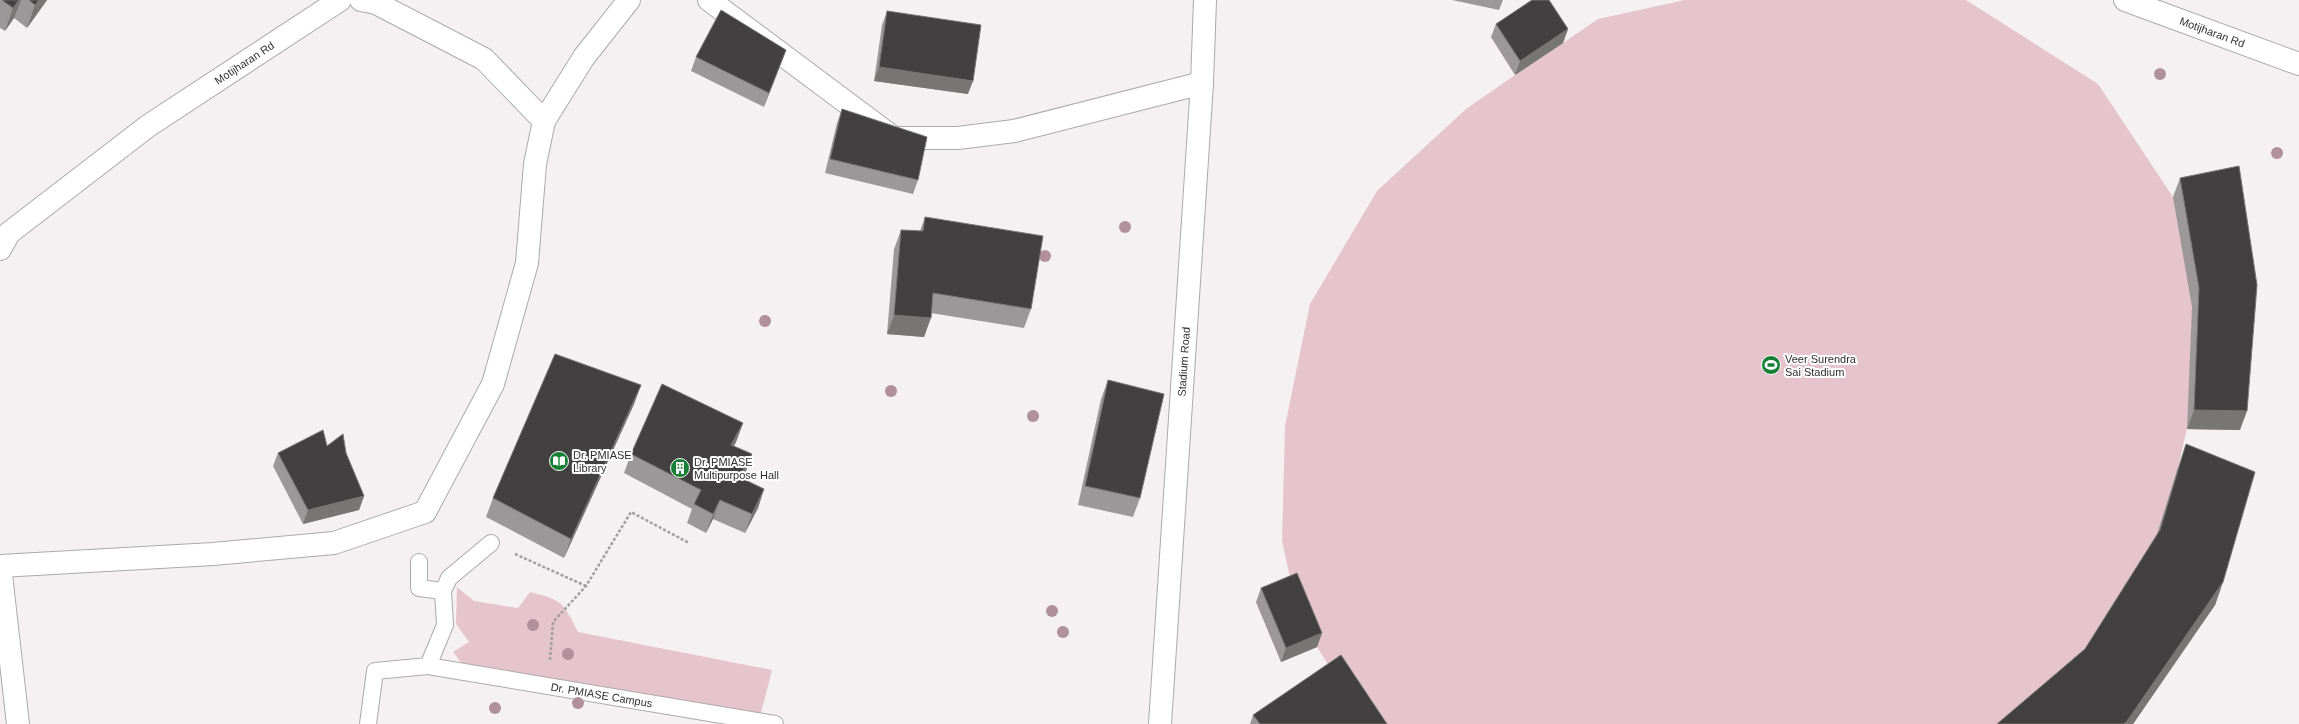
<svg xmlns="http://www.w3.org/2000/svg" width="2299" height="724" font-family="Helvetica,sans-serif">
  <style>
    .green { fill: #e5c4ce }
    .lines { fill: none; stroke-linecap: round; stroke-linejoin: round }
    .service-casing { stroke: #ada9aa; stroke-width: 18 }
    .minor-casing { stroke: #ada9aa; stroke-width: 24 }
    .secondary-casing { stroke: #ada9aa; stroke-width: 24 }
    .path { stroke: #a19e9f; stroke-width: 2.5; stroke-dasharray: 3 2; stroke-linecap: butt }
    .service { stroke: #fff; stroke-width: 16 }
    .minor { stroke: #fff; stroke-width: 22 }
    .secondary { stroke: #fff; stroke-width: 22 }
    .tree { fill: #b0909b }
    .wall { fill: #9c9899 }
    .shaded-wall { fill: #787575 }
    .building { fill: #424040; stroke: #787575 }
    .labels { text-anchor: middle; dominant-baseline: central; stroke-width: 4; stroke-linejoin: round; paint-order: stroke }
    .street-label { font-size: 11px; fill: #312f30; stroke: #fff }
    .poi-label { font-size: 11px; fill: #312f30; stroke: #fff; text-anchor: start }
  </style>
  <rect width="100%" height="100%" fill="#f5f1f2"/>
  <!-- green -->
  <g class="green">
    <path d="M1685,0h281l132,84 75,113 59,-12 18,119 -10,126 -53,-1 -9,38 69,28 -32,110 -82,119h-872l73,-50 -17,-27 -36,15 -25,-60 36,-15 -10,-46 3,-115 25,-122 67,-113 89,-82 49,-34 -24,-38 48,-31 24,37 35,-24z"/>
    <path d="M457,587l17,14 44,7 12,-16c32,8 33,10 48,40l194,38 -13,51 -291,-49 -15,-20 16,-10 -13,-18z"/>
  </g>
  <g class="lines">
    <!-- service casing -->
    <g class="service-casing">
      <g id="service">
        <path d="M419,562v26l24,3"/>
        <path id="s1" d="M428,666l347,58"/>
        <path d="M368,724l7,-53 53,-5 17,-41 -2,-34 6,-13 42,-35"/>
      </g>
    </g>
    <!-- minor casing -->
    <g class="minor-casing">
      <g id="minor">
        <path d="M361,0l15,3 108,56 60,62"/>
        <path d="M709,0l185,138h64l56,-7 188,-48"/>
        <path id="s2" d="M0,249l9,-16 139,-107 192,-126"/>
        <path d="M0,566l213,-12 121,-11 91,-31 68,-128 34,-121 8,-99 9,-43 40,-64 45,-57"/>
        <path d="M0,566l18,158"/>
        <path id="s3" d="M1160,724l42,-641 3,-83"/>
      </g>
    </g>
    <!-- secondary casing -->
    <g class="secondary-casing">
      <g id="secondary">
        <path id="s4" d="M2125,0l174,64"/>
      </g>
    </g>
    <!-- path -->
    <g class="path">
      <path d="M515,554l71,32"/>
      <path d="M550,660l3,-38 33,-36 45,-74 58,31"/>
    </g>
    <!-- service -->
    <use href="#service" class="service"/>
    <!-- minor -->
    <use href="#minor" class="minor"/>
    <!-- secondary -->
    <use href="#secondary" class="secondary"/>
  </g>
  <!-- trees -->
  <g class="tree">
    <circle cx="2160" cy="74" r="6"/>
    <circle cx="2277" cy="153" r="6"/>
    <circle cx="1125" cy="227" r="6"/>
    <circle cx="1045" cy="256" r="6"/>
    <circle cx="765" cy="321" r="6"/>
    <circle cx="891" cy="391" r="6"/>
    <circle cx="1033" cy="416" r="6"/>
    <circle cx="1052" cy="611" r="6"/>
    <circle cx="533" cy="625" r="6"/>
    <circle cx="1063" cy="632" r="6"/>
    <circle cx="568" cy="654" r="6"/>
    <circle cx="578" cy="703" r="6"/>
    <circle cx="495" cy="708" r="6"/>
  </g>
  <!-- wall -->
  <g class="wall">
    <path d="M0,0h47l-20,28 -13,-10 -9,13 -5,-3z"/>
    <path d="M1452,0h51l-4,10z"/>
    <path d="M887,11l81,83 -94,-13 8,-56z"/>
    <path d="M1496,24l72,5 -5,14 -48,32 -24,-38z"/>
    <path d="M786,50l-22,57 -73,-36 5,-14z"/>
    <path d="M842,109l76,71 -5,14 -88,-21 12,-50z"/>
    <path d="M2180,178l60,252 -53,-1 5,-122 -19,-110z"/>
    <path d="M925,217l106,92 -7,19 -93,-15 -7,24 -37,-3 7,-85 7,-19 19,1z"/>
    <path d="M1108,380l32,118 -7,19 -55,-12 23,-106z"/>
    <path d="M641,385l-7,19 -70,154 -78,-41 7,-19z"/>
    <path d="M743,423l-7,19 -2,4 18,8 -7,20 -3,5 22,10 -6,19 -13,25 -32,-14 -7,14 -19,-10 5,-14 -68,-36 7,-19z"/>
    <path d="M2186,444l37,138 -8,23 -82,119h-136l88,-75 72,-115 21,-67z"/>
    <path d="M327,446l19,7 18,43 -5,14 -56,14 -30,-58 5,-13z"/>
    <path d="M1261,588l61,45 -5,14 -36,15 -25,-60z"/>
    <path d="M1253,715l134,9h-137z"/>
  </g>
  <!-- shaded-wall -->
  <g class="shaded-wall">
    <path d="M19,0h2l-7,18 -9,13 8,-23z"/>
    <path d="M39,0h8l-20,28 8,-23z"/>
    <path d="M1568,29l-5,14 -48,32 5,-14z"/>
    <path d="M786,50l-5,13 -17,44 5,-14z"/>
    <path d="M879,67l94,14 -5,13 -94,-13z"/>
    <path d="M894,315l37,3 -7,19 -37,-3z"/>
    <path d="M641,385l-7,19 -70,154 7,-19z"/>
    <path d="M2194,410l53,1 -7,19 -53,-1z"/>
    <path d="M743,423l-7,19 -12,22 7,-19z"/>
    <path d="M752,454l-7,20 -13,22 7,-19z"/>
    <path d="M764,489l-6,19 -13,25 7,-19z"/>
    <path d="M364,496l-5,14 -56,14 5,-14z"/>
    <path d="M720,500l-7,19 -7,14 7,-19z"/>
    <path d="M2223,582l-8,23 -82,119h-9z"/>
    <path d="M1322,633l-5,14 -36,15 5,-14z"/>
  </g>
  <!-- building -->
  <g class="building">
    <path d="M2,0h17l-6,8z"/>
    <path d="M29,0h10l-4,5z"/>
    <path d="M1532,0h17l19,29 -48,32 -24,-37z"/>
    <path d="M721,10l65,40 -17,43 -73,-36z"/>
    <path d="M887,11l94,14 -8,56 -94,-14z"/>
    <path d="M842,109l85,28 -9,43 -88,-21z"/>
    <path d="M2239,166l18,119 -10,126 -53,-1 5,-122 -19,-110z"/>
    <path d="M925,217l118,19 -12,73 -98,-16 -2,25 -37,-3 7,-85 22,1z"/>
    <path d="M555,354l86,31 -70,154 -78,-41z"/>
    <path d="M1108,380l56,14 -24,104 -55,-12z"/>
    <path d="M662,384l81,39 -12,22 21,9 -13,23 25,12 -12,25 -32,-14 -7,14 -19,-10 7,-14 -70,-36z"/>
    <path d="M323,430l4,16 16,-12 3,19 18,43 -56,14 -30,-57z"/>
    <path d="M2186,444l69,28 -32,110 -96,139 -3,3h-127l88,-75 75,-119z"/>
    <path d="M1297,573l25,60 -36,15 -25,-60z"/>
    <path d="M1341,655l46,69h-127l-7,-9z"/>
  </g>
  <!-- icons -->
  <defs>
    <g id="stadium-disc" transform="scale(1)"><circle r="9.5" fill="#147f35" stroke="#fff"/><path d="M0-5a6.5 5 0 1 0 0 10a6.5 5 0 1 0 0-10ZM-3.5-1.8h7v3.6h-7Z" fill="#fff"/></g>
    <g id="library-disc" transform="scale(1)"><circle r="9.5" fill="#147f35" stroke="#fff"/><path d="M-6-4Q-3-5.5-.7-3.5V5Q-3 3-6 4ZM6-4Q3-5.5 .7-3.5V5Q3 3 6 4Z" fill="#fff"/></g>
    <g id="building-disc" transform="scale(1)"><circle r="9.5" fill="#147f35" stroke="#fff"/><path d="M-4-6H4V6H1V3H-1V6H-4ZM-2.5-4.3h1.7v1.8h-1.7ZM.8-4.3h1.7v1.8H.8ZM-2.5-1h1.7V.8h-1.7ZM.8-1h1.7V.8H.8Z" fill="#fff"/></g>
  </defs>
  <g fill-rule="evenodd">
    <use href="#stadium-disc" x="1771" y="365"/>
    <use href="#library-disc" x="559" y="461"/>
    <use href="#building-disc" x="680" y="468"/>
  </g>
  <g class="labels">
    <!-- street labels -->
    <g class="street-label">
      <text stroke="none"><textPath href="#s4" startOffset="93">Motijharan Rd</textPath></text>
      <text stroke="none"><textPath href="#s2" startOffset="309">Motijharan Rd</textPath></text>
      <text stroke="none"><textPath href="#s3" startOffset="363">Stadium Road</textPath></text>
      <text stroke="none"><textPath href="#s1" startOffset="176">Dr. PMIASE Campus</textPath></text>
    </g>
    <!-- poi labels -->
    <g class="poi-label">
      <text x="1785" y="359">Veer Surendra<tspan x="1785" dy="13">Sai Stadium</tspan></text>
      <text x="573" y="455">Dr. PMIASE<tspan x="573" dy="13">Library</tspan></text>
      <text x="694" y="462">Dr. PMIASE<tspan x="694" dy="13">Multipurpose Hall</tspan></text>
    </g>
  </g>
</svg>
